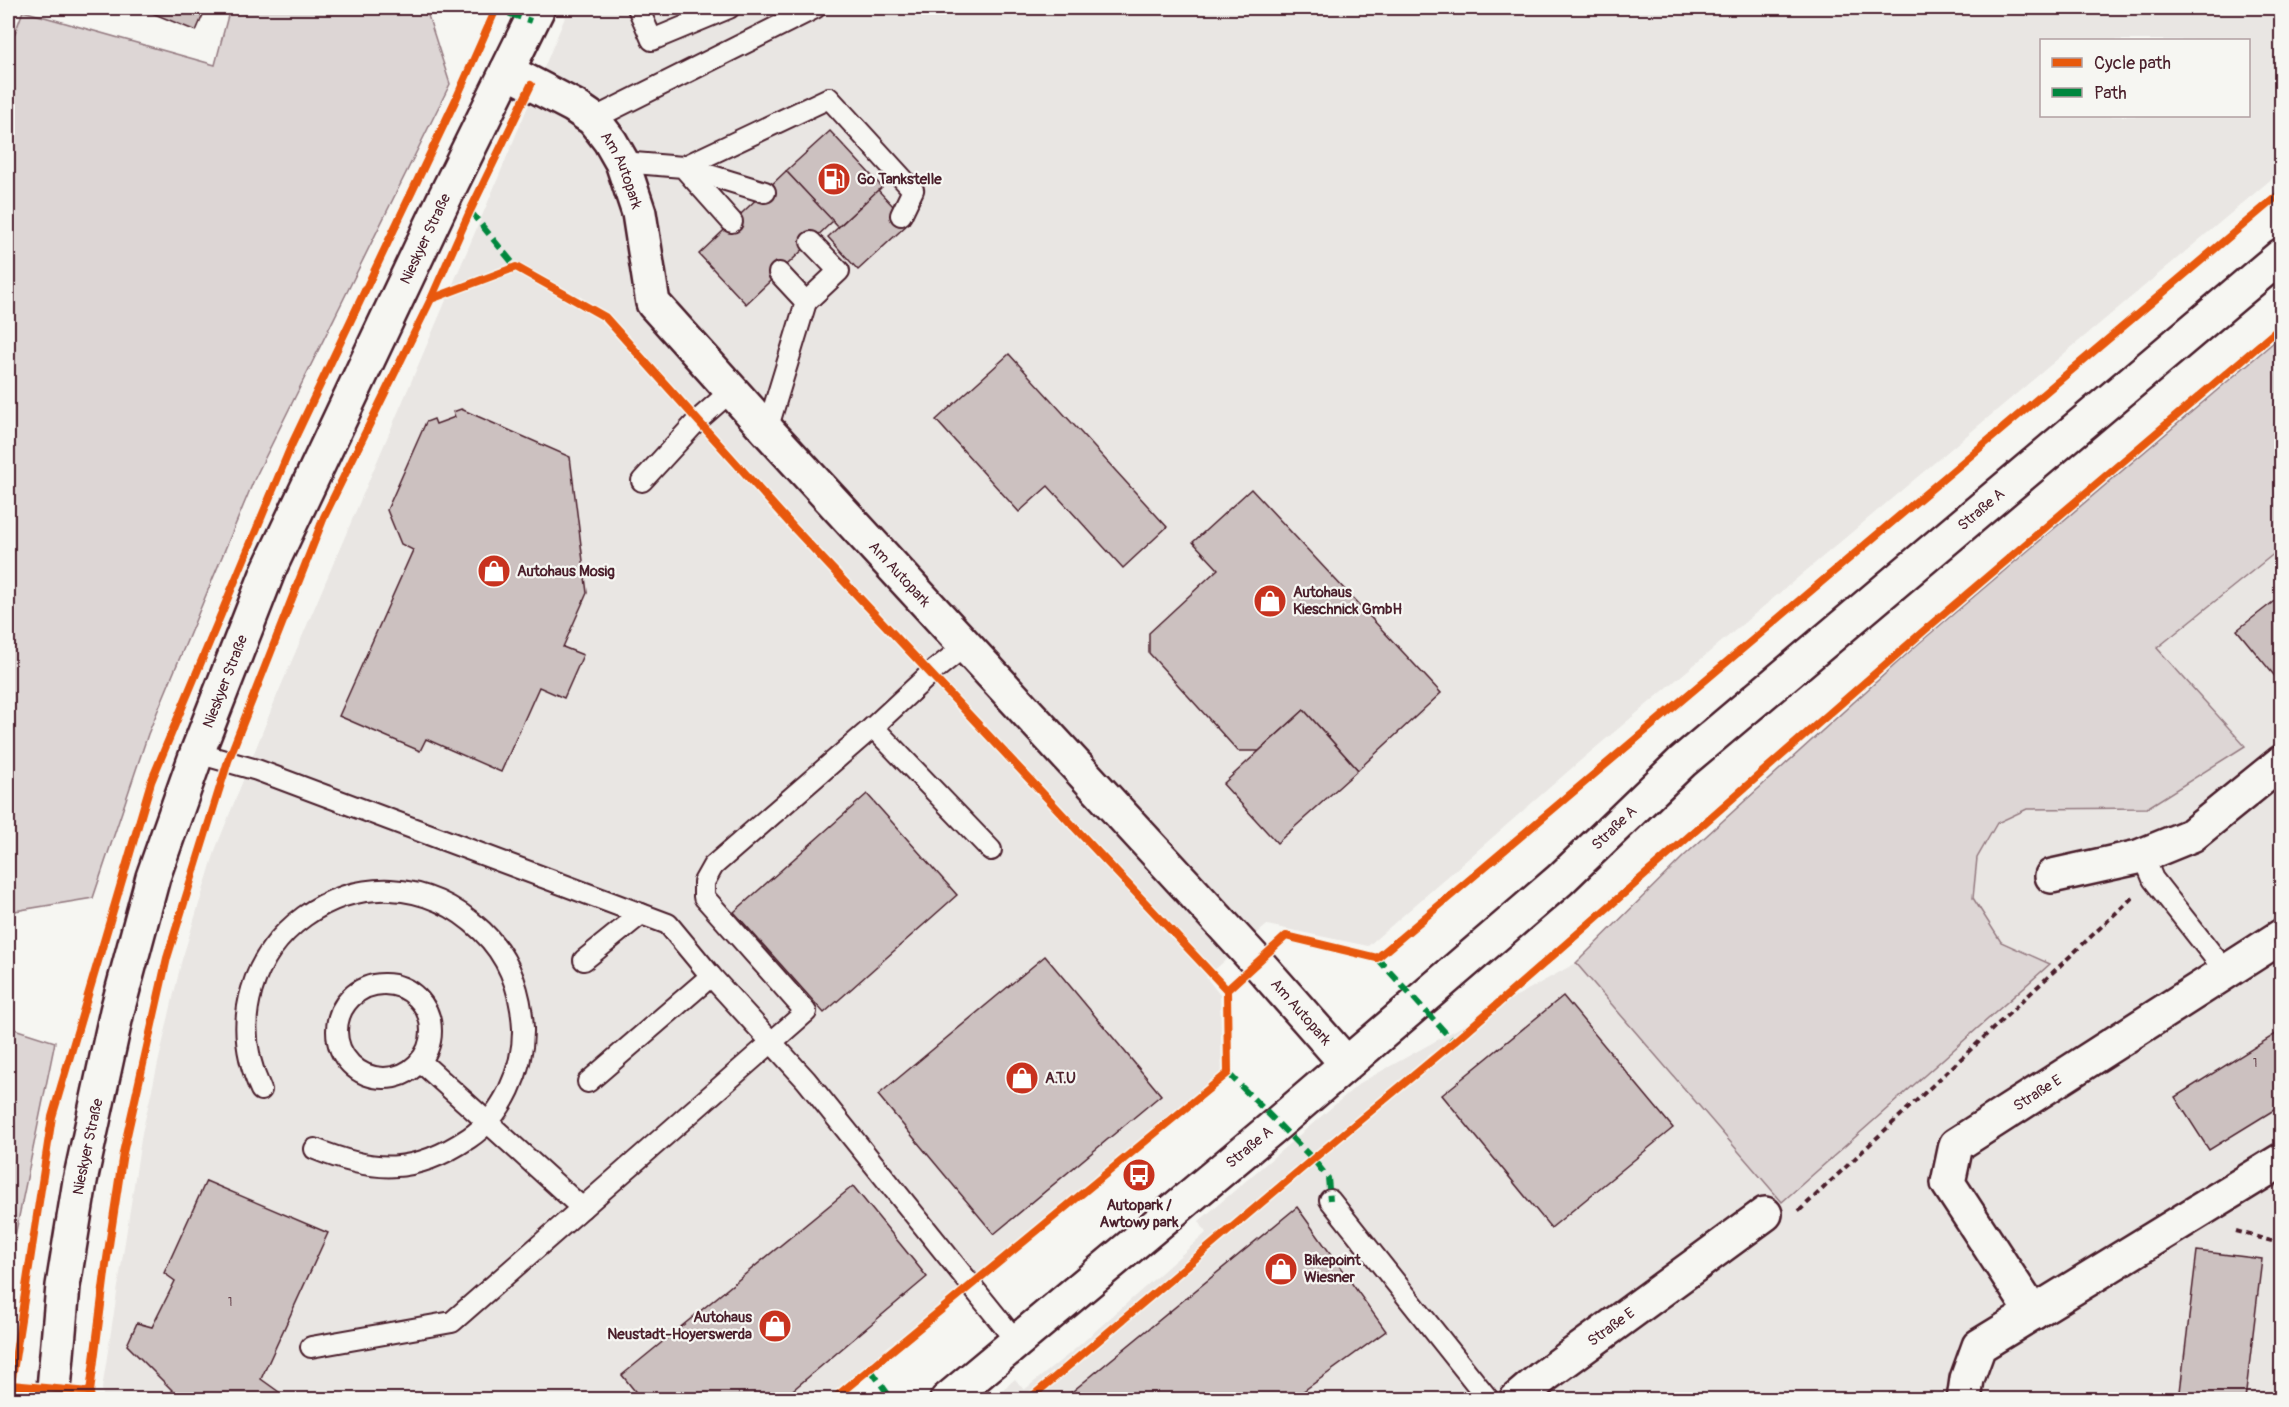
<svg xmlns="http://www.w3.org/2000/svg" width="2289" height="1407" font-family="Pangolin,sans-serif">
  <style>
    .built { fill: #e9e6e3; fill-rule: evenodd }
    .green { fill: #ddd6d5; stroke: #947a80; stroke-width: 1.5 }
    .building { fill: #ccc1c0; stroke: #4a1f2b; stroke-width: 1.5 }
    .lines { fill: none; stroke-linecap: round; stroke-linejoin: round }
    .service-casing { stroke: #4a1f2b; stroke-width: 24 }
    .minor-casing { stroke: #4a1f2b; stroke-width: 38 }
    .tertiary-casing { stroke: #4a1f2b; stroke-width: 38 }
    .secondary-casing { stroke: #4a1f2b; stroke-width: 38 }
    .path { stroke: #4a1f2b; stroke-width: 4; stroke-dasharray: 6 4.5; stroke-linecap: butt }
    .service { stroke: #f6f6f2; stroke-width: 20 }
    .minor { stroke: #f6f6f2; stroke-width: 33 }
    .tertiary { stroke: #f6f6f2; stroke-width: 33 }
    .secondary { stroke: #f6f6f2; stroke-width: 33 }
    .quiet { stroke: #00873e; stroke-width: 6; stroke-dasharray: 12 6; stroke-linecap: butt }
    .cycleway-casing { stroke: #f6f6f2; stroke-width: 11 }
    .cycleway { stroke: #e8590c; stroke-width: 8 }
    .labels { text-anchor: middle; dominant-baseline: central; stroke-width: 4.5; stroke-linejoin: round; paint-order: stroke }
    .number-label { font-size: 12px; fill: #6a4850 }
    .street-label { font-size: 15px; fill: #4a1f2b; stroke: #f6f6f2 }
    .poi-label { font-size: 15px; font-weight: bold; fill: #4a1f2b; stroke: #f6f6f2; text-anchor: start }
  </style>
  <rect width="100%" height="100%" fill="#f6f6f2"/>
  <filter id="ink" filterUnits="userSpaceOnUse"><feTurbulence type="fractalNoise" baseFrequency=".0167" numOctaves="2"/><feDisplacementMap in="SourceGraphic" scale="12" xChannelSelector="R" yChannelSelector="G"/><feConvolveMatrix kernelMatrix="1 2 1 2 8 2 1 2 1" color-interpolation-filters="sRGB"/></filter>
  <g filter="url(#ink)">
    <!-- built -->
    <g class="built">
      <path d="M569,8h1712v163l-700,589 -213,186 -101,-21 -61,52 14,18 2,80 -249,208 -136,110 -11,7h-722l-2,-11 40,-256 39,-170 35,-115 62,-155 210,-491zM2042,40h206v76h-206z"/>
      <path d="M2281,548v851l-1290,1 24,-21 9,11 50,-40 132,-117 -7,-12 161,-138 216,-120 206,238 267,-238 -48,-21 -28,-44 4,-40 20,-35 30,-14 120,-1 98,-63 -88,-97z"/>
    </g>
    <!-- green -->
    <g class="green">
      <path d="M230,8h194l2,1 24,75 -196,396 -106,254 -55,164 -85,14v-860l15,-41 192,54z"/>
      <path d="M2281,336v212l-124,100 88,98 -98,62 -120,1 -30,14 -20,35 -4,40 28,44 49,22 -268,238 -206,-239 108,-107 234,-212z"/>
      <path d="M8,1027l47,15 -40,194 -7,56z"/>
    </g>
    <!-- building -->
    <g class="building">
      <path d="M140,8h66l-10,23z"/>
      <path d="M830,131l52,56 -44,40 -52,-56z"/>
      <path d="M786,171l47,50 -87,83 -47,-50z"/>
      <path d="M878,190l31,33 -51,47 -30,-33z"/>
      <path d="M1009,354l158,173 -44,41 -75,-82 -29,26 -83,-92z"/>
      <path d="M461,409l109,48 17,136 -24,54 20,8 -19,43 -25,-11 -38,85 -75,-33 -6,12 -81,-35 74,-166 -12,-6 -14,-34 39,-88 8,-3 2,5 19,-7 -2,-5z"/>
      <path d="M1251,489l190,204 -83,77 -54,-60 -45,41h-21l-89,-98v-20l69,-64 -25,-27z"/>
      <path d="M2282,595v90l-45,-55z"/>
      <path d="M1304,710l54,60 -81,73 -54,-59z"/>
      <path d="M867,794l90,101 -133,118 -90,-101z"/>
      <path d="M1045,956l116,139 -167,139 -116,-139z"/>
      <path d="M1563,996l110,132 -122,100 -109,-133z"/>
      <path d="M2282,1030v75l-73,45 -34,-53z"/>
      <path d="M206,1181l122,52 -67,146 18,13 -3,8h-94l-55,-55 10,-22 15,4 23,-46 -11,-8z"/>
      <path d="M853,1186l74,91 -146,123h-139l-20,-25z"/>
      <path d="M1297,1207l89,124 -95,69h-229z"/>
      <path d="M2197,1251l65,8 -17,141h-66z"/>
    </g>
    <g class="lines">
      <!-- service casing -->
      <g class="service-casing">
        <g id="service">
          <path d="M638,8l14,32 77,-32"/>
          <path d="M593,119l222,-111"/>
          <path d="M622,162l61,5 49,55"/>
          <path d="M683,167l146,-69 84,92 -12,25"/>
          <path d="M683,167l82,25"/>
          <path d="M806,302l33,-31 -28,-29"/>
          <path d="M767,430l39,-128 -27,-29"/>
          <path d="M642,481l56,-61 33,-29"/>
          <path d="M873,727l118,123"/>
          <path d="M197,753l60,17 411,154 43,52 95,104 210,261"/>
          <path d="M2143,855l10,24 73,93"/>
          <path d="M584,960l57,-46"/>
          <circle cx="384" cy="1031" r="47"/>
          <path d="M421,1062l161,146"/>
          <path d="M588,1082l123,-106"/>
          <path d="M261,1090c-66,-142 108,-268 221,-159 27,26 39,60 41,97 1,41 -20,87 -54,110 -55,37 -95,35 -154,11"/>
          <path d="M1330,1200l159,200"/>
          <path d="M311,1347l141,-25 354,-310 -102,-115v-15l9,-16 160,-139 58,-54 35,-28"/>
        </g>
      </g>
      <!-- minor casing -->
      <g class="minor-casing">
        <g id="minor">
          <path id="s1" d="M507,71l67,35 19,13 17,22 12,21 17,51 14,90 114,127 490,532 89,101"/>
          <path d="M2052,876l86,-19 54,-22 90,-73"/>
          <path id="s2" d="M2033,1313l-85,-130 8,-38 326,-209"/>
          <path id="s3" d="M1516,1400l28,-24 221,-162"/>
          <path d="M1964,1400l3,-21 12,-33 303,-186"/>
        </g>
      </g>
      <!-- tertiary casing -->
      <g class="tertiary-casing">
        <g id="tertiary">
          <path id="s4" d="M947,1400l331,-277 282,-243 122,-118 600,-507"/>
        </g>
      </g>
      <!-- secondary casing -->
      <g class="secondary-casing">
        <g id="secondary">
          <path id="s5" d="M53,1400l10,-114 17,-105 37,-170 36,-134 44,-124 72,-184 174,-368 95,-193"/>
        </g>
      </g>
      <!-- path -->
      <g class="path">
        <path d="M1799,1211l334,-314"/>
        <path d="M2236,1231l46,13"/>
      </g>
      <!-- service -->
      <use href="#service" class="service"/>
      <!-- minor -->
      <use href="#minor" class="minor"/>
      <!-- tertiary -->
      <use href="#tertiary" class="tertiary"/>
      <!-- secondary -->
      <use href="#secondary" class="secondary"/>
      <!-- quiet -->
      <g class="quiet">
        <path d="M492,8l39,13"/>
        <path d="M470,211l46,56"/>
        <path d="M1377,958l77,84"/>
        <path d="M1228,1073l85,86 15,19 2,22"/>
        <path d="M871,1370l21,30"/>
      </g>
      <!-- cycleway casing -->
      <g class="cycleway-casing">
        <g id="cycleway">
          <path d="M431,299l39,-88 61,-126"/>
          <path d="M1227,990l59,-54 91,22 905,-766"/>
          <path d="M11,1385l41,-268 99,-335 141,-338 165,-347 39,-88"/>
          <path d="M90,1392l16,-127 17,-112 44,-195 61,-197 96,-244 107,-218 85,-32 89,50 189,211 433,462 1,83 -396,327"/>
          <path d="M8,1400l3,-15 79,7 1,8"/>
          <path d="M1028,1400l285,-241 141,-117 472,-413 356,-303"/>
        </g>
      </g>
      <!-- cycleway -->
      <use href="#cycleway" class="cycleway"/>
    </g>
  </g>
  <!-- icons -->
  <defs>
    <g id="fuel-disc" transform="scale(1.725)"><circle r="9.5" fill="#c8321e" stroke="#f6f6f2"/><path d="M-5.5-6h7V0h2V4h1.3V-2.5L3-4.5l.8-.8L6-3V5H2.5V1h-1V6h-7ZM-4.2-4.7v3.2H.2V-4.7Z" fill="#fff"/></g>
    <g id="shop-disc" transform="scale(1.725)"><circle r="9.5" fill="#c8321e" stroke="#f6f6f2"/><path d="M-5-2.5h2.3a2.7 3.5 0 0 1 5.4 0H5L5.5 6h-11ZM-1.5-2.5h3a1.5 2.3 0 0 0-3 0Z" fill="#fff"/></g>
    <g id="bus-disc" transform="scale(1.725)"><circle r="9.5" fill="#c8321e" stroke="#f6f6f2"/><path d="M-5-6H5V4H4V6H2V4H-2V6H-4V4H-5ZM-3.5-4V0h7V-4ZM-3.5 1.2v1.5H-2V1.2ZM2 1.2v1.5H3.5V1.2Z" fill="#fff"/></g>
  </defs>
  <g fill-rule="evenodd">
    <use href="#fuel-disc" x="834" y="179"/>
    <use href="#shop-disc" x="494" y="571"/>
    <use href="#shop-disc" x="1270" y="601"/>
    <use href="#shop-disc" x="1022" y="1078"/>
    <use href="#bus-disc" x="1139" y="1175"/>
    <use href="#shop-disc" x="1281" y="1269"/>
    <use href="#shop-disc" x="775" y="1326"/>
  </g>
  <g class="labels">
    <!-- number labels -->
    <g class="number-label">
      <text x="2255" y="1063">1</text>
      <text x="230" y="1302">1</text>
    </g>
    <!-- street labels -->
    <g class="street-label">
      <text stroke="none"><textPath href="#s1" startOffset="158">Am Autopark</textPath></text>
      <text stroke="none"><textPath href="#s5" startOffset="1228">Nieskyer Straße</textPath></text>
      <text stroke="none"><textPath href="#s4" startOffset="1365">Straße A</textPath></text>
      <text stroke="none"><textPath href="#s1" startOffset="662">Am Autopark</textPath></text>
      <text stroke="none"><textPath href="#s5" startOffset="742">Nieskyer Straße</textPath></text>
      <text stroke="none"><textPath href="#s4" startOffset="879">Straße A</textPath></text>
      <text stroke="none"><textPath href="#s1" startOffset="1256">Am Autopark</textPath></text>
      <text stroke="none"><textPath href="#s2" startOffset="291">Straße E</textPath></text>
      <text stroke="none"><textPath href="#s5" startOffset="256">Nieskyer Straße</textPath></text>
      <text stroke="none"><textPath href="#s4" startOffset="394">Straße A</textPath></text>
      <text stroke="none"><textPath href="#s3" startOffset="120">Straße E</textPath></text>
    </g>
    <!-- poi labels -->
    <g class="poi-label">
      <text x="857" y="179">Go Tankstelle</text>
      <text x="517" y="571">Autohaus Mosig</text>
      <text x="1293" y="592">Autohaus<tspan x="1293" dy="17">Kieschnick GmbH</tspan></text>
      <text x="1045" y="1078">A.T.U</text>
      <text x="1139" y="1205" text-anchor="middle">Autopark /<tspan x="1139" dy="17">Awtowy park</tspan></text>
      <text x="1304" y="1260">Bikepoint<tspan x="1304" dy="17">Wiesner</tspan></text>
      <text x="752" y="1317" text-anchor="end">Autohaus<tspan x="752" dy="17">Neustadt-Hoyerswerda</tspan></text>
    </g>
  </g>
  <!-- margin -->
  <rect width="2289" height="1407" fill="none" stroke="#f6f6f2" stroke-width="30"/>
  <rect x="15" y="15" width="2259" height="1377" fill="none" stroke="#4a1f2b" stroke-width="2" filter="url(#ink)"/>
  <!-- legend -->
  <rect x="2040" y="39" width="210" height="78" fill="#f6f6f2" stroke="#b1a0a2" stroke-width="1.5"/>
  <rect x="2052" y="58" width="30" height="9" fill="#e8590c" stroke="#b1a0a2" stroke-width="1.5"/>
  <text x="2094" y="69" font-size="18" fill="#4a1f2b">Cycle path</text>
  <rect x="2052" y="88" width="30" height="9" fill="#00873e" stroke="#b1a0a2" stroke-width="1.5"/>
  <text x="2094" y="99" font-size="18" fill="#4a1f2b">Path</text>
</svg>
